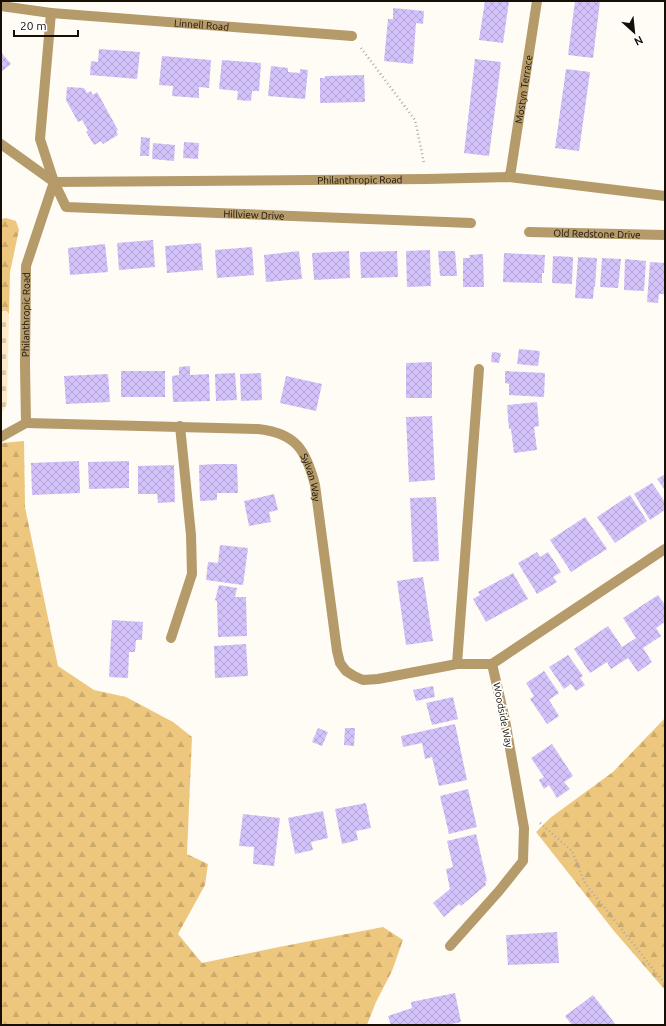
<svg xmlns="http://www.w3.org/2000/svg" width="666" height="1026" font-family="Ubuntu,sans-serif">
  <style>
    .forest { fill: url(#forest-firs) }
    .cemetery { fill: url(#cemetery-stones) }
    .building { fill: url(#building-cross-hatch) }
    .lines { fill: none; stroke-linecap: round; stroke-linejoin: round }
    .path { stroke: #aea9a2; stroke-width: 2.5; stroke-dasharray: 1 3; stroke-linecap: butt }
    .minor { stroke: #b59a6a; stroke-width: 10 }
    .labels { text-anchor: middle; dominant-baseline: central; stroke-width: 3.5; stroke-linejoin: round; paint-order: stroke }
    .street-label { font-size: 10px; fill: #150f05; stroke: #fff }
  </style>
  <defs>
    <pattern id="forest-firs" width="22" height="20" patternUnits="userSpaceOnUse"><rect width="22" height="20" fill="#eec77e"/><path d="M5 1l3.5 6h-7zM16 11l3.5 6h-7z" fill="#cbaa6b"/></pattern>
    <pattern id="cemetery-stones" width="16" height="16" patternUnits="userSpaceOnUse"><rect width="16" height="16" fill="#fceac8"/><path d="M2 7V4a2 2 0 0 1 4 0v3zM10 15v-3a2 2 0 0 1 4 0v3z" fill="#d7c8aa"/></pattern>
    <pattern id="building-cross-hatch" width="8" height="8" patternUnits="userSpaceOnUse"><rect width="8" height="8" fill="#d3c1fa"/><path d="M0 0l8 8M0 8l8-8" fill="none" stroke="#b4a5d5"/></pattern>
  </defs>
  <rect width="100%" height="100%" fill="#fffbf5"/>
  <!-- forest -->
  <g class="forest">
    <path d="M6,218l10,3 3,9 -9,42 -1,42 -8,-8v-87z"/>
    <path d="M24,441l1,66 33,159 36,24 32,7 47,25 19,15 -5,117 21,10 -3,21 -27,49 24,29 77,-16 104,-20 20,13 -11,31 -16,31 -9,23h-364l-2,-5v-577z"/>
    <path d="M665,718v272l-51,-59 -78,-99 14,-14 63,-46z"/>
  </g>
  <!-- cemetery -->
  <path class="cemetery" d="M1,306l8,8 -2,90 -6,11z"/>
  <!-- building -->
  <g class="building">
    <path d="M485,1h24l-6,42 -24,-3z"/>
    <path d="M575,1h25l-7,57 -25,-3z"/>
    <path d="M393,8l31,3 -1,13 -7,-1 -3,41 -29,-3 4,-42h5z"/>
    <path d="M99,49l41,3 -3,27 -47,-4 1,-14 7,1z"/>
    <path d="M1,52l10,12 -10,8z"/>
    <path d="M162,56l49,4 -2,28 -10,-1v11l-27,-2 1,-10 -14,-1z"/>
    <path d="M475,59l26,3 -12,94 -25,-3z"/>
    <path d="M222,60l39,3 -2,28h-7l-1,10 -14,-1 1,-9 -19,-2z"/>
    <path d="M271,66l17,2v4l12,1v-4l8,1 -3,29 -37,-3z"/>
    <path d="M566,69l24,3 -11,79 -24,-3z"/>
    <path d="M364,75l1,27 -45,1v-25h5v-2z"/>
    <path d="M67,87l17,1 3,5 4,-2 2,4 4,-3 21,38 -2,1 2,4 -15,9 -2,-3 -7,4 -8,-13 2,-2 -6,-10 -4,2 -12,-22z"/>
    <path d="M141,137l9,1 -1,18h-9z"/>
    <path d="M184,142l15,1 -1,16 -15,-1z"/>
    <path d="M153,143l22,2 -1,16 -22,-2z"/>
    <path d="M153,240l2,27 -36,3 -2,-27z"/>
    <path d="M201,243l2,27 -36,3 -2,-27z"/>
    <path d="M105,244l3,28 -38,3 -2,-27z"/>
    <path d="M252,247l2,28 -37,3 -2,-28z"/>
    <path d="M430,250l1,36 -24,1 -1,-36z"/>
    <path d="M299,251l3,28 -36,3 -2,-27z"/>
    <path d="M349,251l1,27 -36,2 -2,-27z"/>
    <path d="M397,251l1,26 -37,1 -1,-26z"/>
    <path d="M438,251h17l2,25h-17z"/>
    <path d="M504,253l41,2 -1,18h-2v10l-39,-1z"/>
    <path d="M483,254l1,33h-21v-29h7l-1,-3z"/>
    <path d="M553,256l20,1 -1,27 -20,-1z"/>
    <path d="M578,257l19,1 -2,28 -1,1 -1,12 -18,-1z"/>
    <path d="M602,258l19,1 -3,29 -18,-1z"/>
    <path d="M625,259l21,2 -2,30 -20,-1z"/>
    <path d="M650,262l15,1v31h-6l-1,9 -11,-1z"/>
    <path d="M519,349l21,2 -2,15 -21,-2z"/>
    <path d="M492,352l9,1 -2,10 -8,-1z"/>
    <path d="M432,362v36h-26v-35z"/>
    <path d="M190,366v9l19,-1 1,27 -37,1 -1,-26 7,-1v-8z"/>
    <rect x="121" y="371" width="44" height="26"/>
    <path d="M505,371l40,2 -1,24 -35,-2v-11l-4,-1z"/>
    <path d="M235,373l2,27 -21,1 -1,-27z"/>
    <path d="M261,373l1,27 -21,1 -1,-27z"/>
    <path d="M108,374l2,28 -44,2 -2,-28z"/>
    <path d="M286,376l36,8 -6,27 -36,-8z"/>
    <path d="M537,402l2,24 -5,1 3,23 -23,3 -3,-24h-2l-2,-24z"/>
    <path d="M432,416l3,64 -26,2 -3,-65z"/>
    <path d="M79,461l1,32 -48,2 -1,-32z"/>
    <path d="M129,461v27l-40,1 -1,-27z"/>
    <path d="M217,464h20l1,29h-21v7l-17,1 -1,-36z"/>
    <path d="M174,465l1,37 -17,1 -1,-9h-19v-28z"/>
    <path d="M665,474v16l-8,-11z"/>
    <path d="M652,483l13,19v8l-15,10 -16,-26z"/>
    <path d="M274,494l4,16 -9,2 2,10 -22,4 -5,-25z"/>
    <path d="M630,495l17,26 -32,22 -18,-26z"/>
    <path d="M436,497l3,64 -26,1 -3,-64z"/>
    <path d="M585,517l22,32 -36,23 -21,-32z"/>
    <path d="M220,545l28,3 -5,37 -37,-5 2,-18 10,1z"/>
    <path d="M537,552l3,5 8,-5 13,20 -8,5 4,5 -20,12 -19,-31z"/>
    <path d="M513,573l15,26 -42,23 -13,-23 7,-4 -2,-3z"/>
    <path d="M423,577l10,64 -27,4 -9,-64z"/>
    <path d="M219,585l18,3 -2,9h11l1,39 -29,1 -1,-36 -2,-1z"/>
    <path d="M658,595l7,10v17l-9,6 5,8 -18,12 9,14 -14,10 -10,-14 -17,11 -4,-7 -17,11 -16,-24 34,-23 14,21 14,-9 -13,-20z"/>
    <path d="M112,620l31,2 -1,18h-6l-1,12h-6l-1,26 -19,-1z"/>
    <path d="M246,644l2,32 -33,2 -1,-32z"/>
    <path d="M568,655l15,21 -3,2 5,7 -9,6 -5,-7 -7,5 -15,-22z"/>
    <path d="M544,671l15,22 -10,7 10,16 -12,8 -17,-25 4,-3 -8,-13z"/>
    <path d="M433,686l2,11 -19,4 -3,-11z"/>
    <path d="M453,697l5,22 -26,6 -6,-22z"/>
    <path d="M455,724l12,56 -28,6 -7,-29 -7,2 -3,-16 -19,4 -2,-11z"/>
    <path d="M318,728l10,4 -6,14 -10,-4z"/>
    <path d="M345,728h10l-1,18 -10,-1z"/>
    <path d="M552,744l21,32 -9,6 6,7 -13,9 -8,-13 -5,4 -5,-9 5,-3 -13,-19z"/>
    <path d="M468,789l9,38 -28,7 -9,-38z"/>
    <path d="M366,803l5,25 -15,3 2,9 -16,4 -7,-35z"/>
    <path d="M323,811l5,27 -17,4 2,8 -18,4 -7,-36z"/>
    <path d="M243,814l37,4 -6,48 -21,-2 1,-17 -15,-1z"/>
    <path d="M476,834l11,47h-2l1,4 -25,21 -2,-2 -15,13 -11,-14 17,-14 -4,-20 7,-2 -6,-26z"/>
    <path d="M557,932l2,31 -51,2 -2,-30z"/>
    <path d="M455,993l6,29 -14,3h-56l-3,-9 24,-8 -1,-6z"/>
    <path d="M593,995l23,30h-44l-7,-9z"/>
  </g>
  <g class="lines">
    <!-- path -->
    <g class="path">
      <path d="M361,48l54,72 9,43"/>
      <path d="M540,823l32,28 13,32 80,101"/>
    </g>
    <!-- minor -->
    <g class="minor">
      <path id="s1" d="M1,6l50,7 -11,126 14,43 12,25 405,16"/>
      <path id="s2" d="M51,13l301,23"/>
      <path id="s3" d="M1,144l53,38 373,-3 82,-2 156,19"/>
      <path id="s4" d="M509,177l2,-7 26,-169"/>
      <path id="s5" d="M529,232l136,3"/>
      <path id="s6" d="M26,423l232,6c38,4 48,21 57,56l22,166 3,12 6,8 8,5 9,4 15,-1 79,-15h35"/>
      <path id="s7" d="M1,437l25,-14 -1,-58 1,-99 28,-84"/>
      <path d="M171,638l21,-64 -1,-39 -11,-109"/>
      <path d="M457,664l22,-295"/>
      <path d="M450,946l49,-55 24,-30 1,-33 -19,-108 -13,-56 173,-115"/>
    </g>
  </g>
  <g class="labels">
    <!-- street labels -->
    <g class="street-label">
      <text stroke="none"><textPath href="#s2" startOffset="151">Linnell Road</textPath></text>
      <text stroke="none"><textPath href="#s4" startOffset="89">Mostyn Terrace</textPath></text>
      <text stroke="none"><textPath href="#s3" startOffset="371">Philanthropic Road</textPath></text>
      <text stroke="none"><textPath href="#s1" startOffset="438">Hillview Drive</textPath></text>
      <text stroke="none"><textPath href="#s5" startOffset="68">Old Redstone Drive</textPath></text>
      <text stroke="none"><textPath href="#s7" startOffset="137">Philanthropic Road</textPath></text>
      <text stroke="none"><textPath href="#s6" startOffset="311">Sylvan Way</textPath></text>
      <text transform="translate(503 715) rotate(79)">Woodside Way</text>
    </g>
  </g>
  <!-- border -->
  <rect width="666" height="1026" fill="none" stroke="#150f05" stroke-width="4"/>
  <!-- north arrow -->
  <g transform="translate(634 32) rotate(153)" stroke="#ffffff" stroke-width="3" paint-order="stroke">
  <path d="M0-3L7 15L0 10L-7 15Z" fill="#150f05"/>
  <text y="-6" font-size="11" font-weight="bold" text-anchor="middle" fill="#150f05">N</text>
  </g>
  <!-- scale -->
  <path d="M14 30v6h64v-6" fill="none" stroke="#150f05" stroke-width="2"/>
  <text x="20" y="30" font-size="12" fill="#150f05" stroke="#ffffff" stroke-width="3" paint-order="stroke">20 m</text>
</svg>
